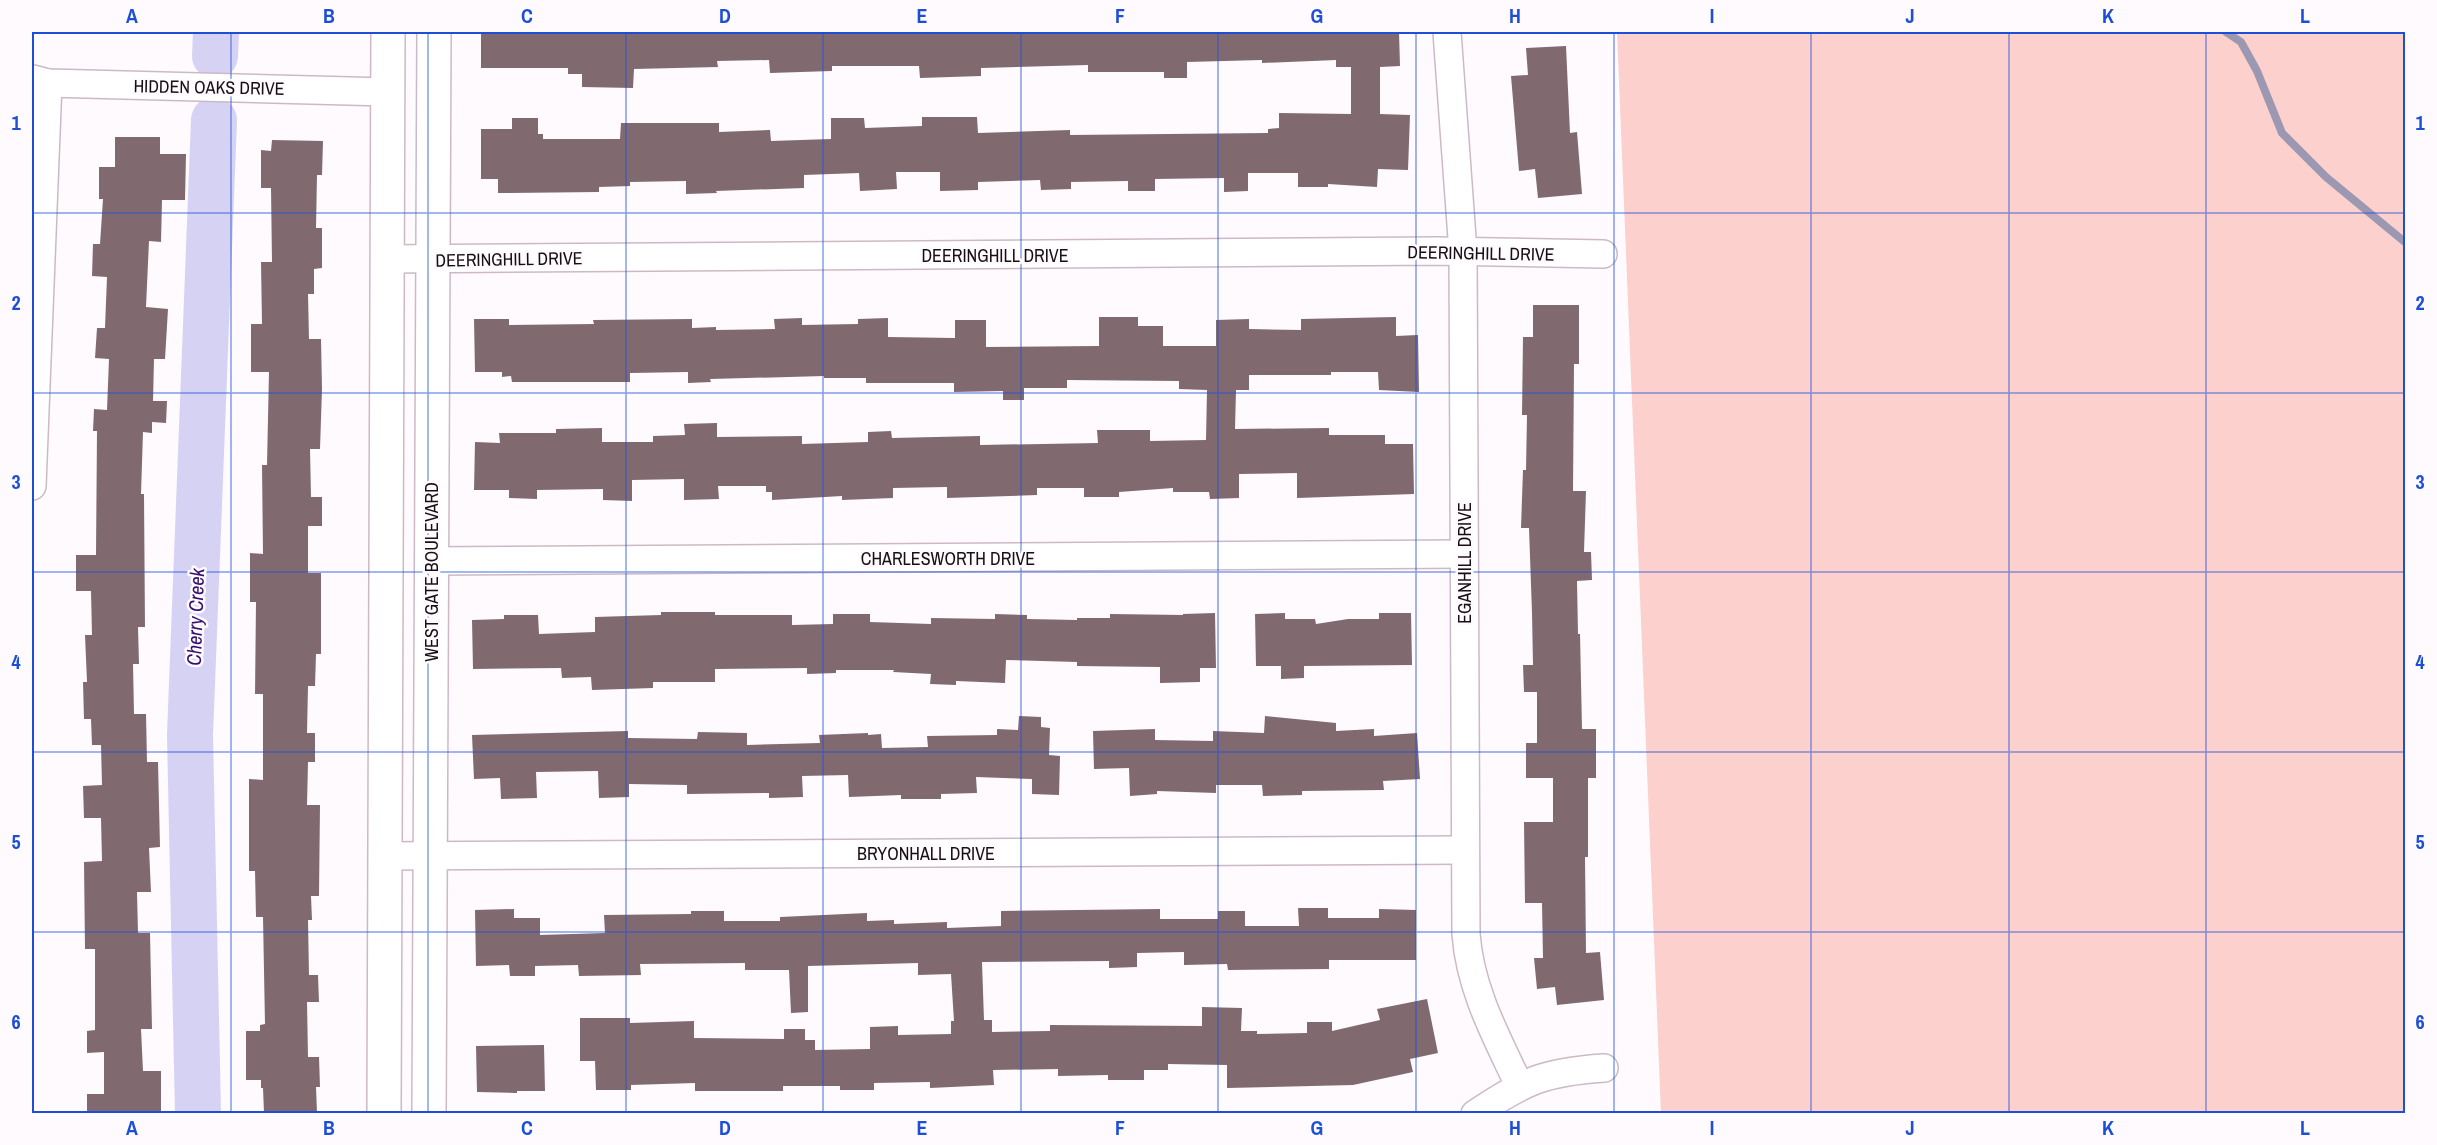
<svg xmlns="http://www.w3.org/2000/svg" width="2437" height="1145" font-family="'Archivo Narrow',sans-serif">
  <style>
    .green { fill: #fbd0cd }
    .lines { fill: none; stroke-linecap: round; stroke-linejoin: round }
    .stream { stroke: #9c98b1; stroke-width: 8 }
    .river { stroke: #d6d2f4; stroke-width: 46 }
    .building { fill: #806a70 }
    .minor-casing { stroke: #cdb9c6; stroke-width: 30 }
    .secondary-casing { stroke: #cdb9c6; stroke-width: 36 }
    .minor { stroke: #fff; stroke-width: 27 }
    .secondary { stroke: #fff; stroke-width: 33 }
    .grid { fill: none; stroke: #1d4ed8; stroke-width: 1.5; stroke-opacity: 0.55 }
    .labels { text-anchor: middle; dominant-baseline: central; stroke-width: 5; stroke-linejoin: round; paint-order: stroke }
    .street-label { font-size: 18px; fill: #160f14; stroke: #fefafd }
    .water-label { font-size: 20px; font-style: italic; fill: #330f6e; stroke: #fefafd }
    .neatline { fill: none; stroke: #1d4ed8; stroke-width: 2 }
    .grid-label { font-size: 20px; text-anchor: middle; font-weight: bold; fill: #1d4ed8 }
  </style>
  <rect width="100%" height="100%" fill="#fefafd"/>
  <!-- green -->
  <path class="green" d="M1617,32h788v1081h-744z"/>
  <g class="lines">
    <!-- stream -->
    <path class="stream" d="M2226,32l15,10 16,29 25,62 44,44 80,66"/>
    <!-- river -->
    <g class="river">
      <path d="M215,56l1,-24"/>
      <path d="M198,1114l-8,-379 24,-615"/>
    </g>
  </g>
  <!-- building -->
  <g class="building">
    <path d="M481,32h918l1,34 -20,1v47l30,1 -2,55 -30,-1 -1,18 -49,-3v3h-30v-14h-50v18l-24,1v-14l-69,1v12h-27v-10l-57,1v7l-30,1 -1,-10 -62,2v8l-38,1v-19h-44l1,17 -37,2 -1,-18 -55,2v13l-88,3 1,2 -31,1v-13l-56,1v4l-31,1v5l-101,1v-14h-17v-50h31v-11h26v16h5v5h77l1,-16h98v9l51,-2 1,11 60,-2v-21h33l1,10 57,-2v-9h55l1,16 92,-3v5l198,-2v-4l11,-1v-15l72,1v-47h-15v-7l-74,3v-3l-75,2v16h-23v-6h-76v-7l-107,3v8l-61,2 -1,-12h-87v5l-62,2 -1,-13 -52,1 1,6 -84,2 -1,19 -51,-1v-13h-14v-6h-87z"/>
    <path d="M1566,46l4,87 7,-1 5,62 -44,4 -3,-29 -16,2 -8,-95 17,-1 -2,-27z"/>
    <path d="M115,137h45v17h26l-1,46h-23l-1,42 -12,-1 -3,66 22,2 -3,50h-11l-1,42h14l-1,22 -14,-1v11l-9,-1 -2,62h3l1,133h-7l1,37h-6l1,50h12l1,48h11l2,85 -11,1 2,44h-14l1,41h12l2,96h-11l2,42h18v40h-19v2h-55v-19h17v-42l-17,1v-22l8,-1v-81h-10l-1,-87 18,-1 -1,-43h-17l-1,-32 19,-1 -1,-40h-9l-1,-26h-7l-1,-37h4l-2,-47h7l-1,-44h-15v-36h20l1,-124h-4l1,-22 13,1 2,-51 -14,-1 2,-30h8l2,-51 -15,-1 1,-32h7l3,-45h-4v-32h16z"/>
    <path d="M272,140l51,1 -1,34h-5l-1,53h6v40l-8,1v25h-6l1,45h12l1,50 -2,60h-10l1,48h11v29h-14v47h13v81h-5l-1,32h-7l-1,47h8v29h-7l-1,43h13l-1,91h-8l1,24h-4l1,55h9l1,27h-12l1,55h11l1,30h-4l1,26h-53l-1,-25h-2v-8h-15v-49h14v-6l5,-1 -2,-107h-7l-1,-46h-6v-92l14,1v-86h-8l1,-92h-6v-49l13,1 -1,-89h5l2,-93h-18v-48h11l-1,-62h11l-1,-74h-10v-38l10,1z"/>
    <path d="M1533,305h46v59h-5l-1,127h13l-2,61h7l1,28 -15,1 1,53h2l2,95h14v49h-8v79h-3l1,96 14,-1 4,48 -47,5 -2,-18 -18,2 -3,-31h9l-1,-55h-17l-1,-81h29v-44h-27v-35h11v-51h-13l-1,-27h10l-1,-52 -3,-85h-8l2,-58h3l1,-55h-5l1,-78h10z"/>
    <path d="M1099,317h39v9h25v20h53v-26l33,-1v10l52,1v-11l95,-2v19l22,-1 1,57 -40,-2 -1,-18h-47v3h-82v15h-13l-1,39 94,-1v7h56v9h28l1,50 -117,4v-25l-58,1v24l-29,1 -1,-7h-36v-4l-54,4v5h-35v-9h-47v7l-90,3v-11l-54,1v10l-51,2v-4l-70,4v-8h-6v-6h-48l1,13 -35,1v-21l-52,1v21l-29,-1v-11l-66,1v9l-28,-1v-8h-35l1,-48 25,1 -1,-10h57v-4l46,-1v14h51v-6l32,-1 -1,-11 33,-1v14l85,-1v8l66,-2v-10l23,-1 1,7 88,-2v9l118,-2 -1,-13h53v11l56,-1 1,-50 -28,-1v-8l-112,-1v8h-43v12h-21v-9l-49,1v-9h-88v-5h-42v-2l-114,3 1,3 -23,1v-11l-58,1v9h-118l-1,-6 -9,1v-5h-27l-1,-53h35v6l85,-1 -1,-4 99,-1v9l24,-1v3l59,-1 -1,-10 28,-1v7l56,-1v-5l30,-1v19l67,1v-18h31v27l113,-1z"/>
    <path d="M661,612h54v3h77v10l41,-1v-10h37v8l61,2v-6l64,1v-5l32,1v4l50,1v-2h33v-4l73,1v-1l32,-1 1,55h-16v14l-40,1v-16l-83,-1v-4l-71,-2 -1,23 -49,-2v4l-26,-1 1,-10 -38,-2 1,-2h-58v3l-29,1v-6l-92,1v13h-62v6l-61,2 -1,-13 -29,1 -1,-10 -88,1 -1,-49 32,-1v-4h34l1,19 56,-2v-15l66,-2z"/>
    <path d="M1285,613v6h30l1,5 32,-5h31v-6h32l1,52 -108,1v12l-23,1v-13h-25l-1,-52z"/>
    <path d="M1019,716l22,1v10l9,1 -1,27 11,1 -1,39 -27,-1v-15l-56,-2 1,16 -36,1v5h-40v-4l-52,2 -1,-22 -46,1 1,21 -34,1v-5l-82,1v-9l-58,-1v13l-30,1 -1,-27 -62,1 1,26 -36,1 -1,-21 -26,1 -2,-44 156,-4v7l69,1 1,-7 49,1v12l73,-2 -1,-8 49,-2v2l13,-1 1,14 46,-1 -1,-11 70,-1v-6l21,1z"/>
    <path d="M1265,716l71,7v8l38,-2v7l43,-3 3,46 -37,2 1,9 -82,1v4l-39,1 -1,-11h-46v8l-59,-2v3l-27,2 -1,-28 -35,1 -1,-38 62,-2v11l58,1v-10l51,2z"/>
    <path d="M1298,908h30v10h51v-9l37,1v50h-87v9l-101,1 -1,-6 -43,1v-13l-47,1v14l-28,1v-7l-127,1 2,58h8v12l58,-1v-6l152,1v-19l40,1 -1,23h16v3l50,-1v-11h25v9l48,-11 -3,-11 50,-10 11,54 -28,6 3,13 -60,13 -126,3v-23l-59,-1v6h-24v10h-36v-5l-50,1v-7l-65,1 1,15 -64,3v-6l-56,1v7h-34v-4h-57v5h-88v-8l-64,2v5h-35l-1,-29h-15v-43h50v5l64,-2v17l90,1v-10h21v11h10v10l55,-1v-22l28,-1v9l53,-1v-13h3l-3,-47 -33,1v-12l-110,3v46l-17,1 -2,-43h-44v-7l-105,1 1,11 -62,1 -1,-11 -43,1v10h-25l-1,-11 -33,1 -1,-56 39,-1v9h26v17l65,-2 -1,-18 87,-1v-3h33v10h56v-4l87,-4v8l27,-1v4l53,-2v6l54,-2v-15l159,-2v10h58v-8h27v15h54z"/>
    <path d="M544,1045l1,46h-28v2l-40,-1 -1,-46z"/>
  </g>
  <g class="lines">
    <!-- minor casing -->
    <g class="minor-casing">
      <g id="minor">
        <path d="M1447,32l16,220 3,682c4,55 30,102 53,151"/>
        <path d="M33,79l15,4 339,9"/>
        <path d="M387,259l1050,-8 166,3"/>
        <path d="M32,486l16,-403"/>
        <path d="M431,561l1033,-7"/>
        <path d="M386,856l1079,-6"/>
        <path d="M1475,1114c50,-33 68,-42 129,-46"/>
      </g>
    </g>
    <!-- secondary casing -->
    <g class="secondary-casing">
      <g id="secondary">
        <path d="M384,1114l4,-1082"/>
        <path d="M429,1114l5,-1082"/>
      </g>
    </g>
    <!-- minor -->
    <use href="#minor" class="minor"/>
    <!-- secondary -->
    <use href="#secondary" class="secondary"/>
  </g>
  <!-- grid -->
  <path class="grid" d="M231,32v1082M428,32v1082M626,32v1082M823,32v1082M1021,32v1082M1218,32v1082M1416,32v1082M1614,32v1082M1811,32v1082M2009,32v1082M2206,32v1082M32,213h2374M32,393h2374M32,572h2374M32,752h2374M32,932h2374"/>
  <g class="labels">
    <!-- street labels -->
    <g class="street-label">
      <text transform="translate(209 87) rotate(1)">HIDDEN OAKS DRIVE</text>
      <text transform="translate(1481 253) rotate(1)">DEERINGHILL DRIVE</text>
      <text x="995" y="255">DEERINGHILL DRIVE</text>
      <text transform="translate(509 259) rotate(-1)">DEERINGHILL DRIVE</text>
      <text x="948" y="558">CHARLESWORTH DRIVE</text>
      <text transform="translate(1464 563) rotate(-90)">EGANHILL DRIVE</text>
      <text transform="translate(431 572) rotate(-90)">WEST GATE BOULEVARD</text>
      <text x="926" y="853">BRYONHALL DRIVE</text>
    </g>
    <!-- water labels -->
    <g class="water-label">
      <text transform="translate(195 617) rotate(-88)">Cherry Creek</text>
    </g>
  </g>
  <!-- border -->
  <rect width="2437" height="1145" fill="none" stroke="#fefafd" stroke-width="66"/>
  <rect x="33" y="33" width="2371" height="1079" class="neatline"/>
  <g class="grid-label">
    <text x="132" y="23">A</text>
    <text x="329" y="23">B</text>
    <text x="527" y="23">C</text>
    <text x="725" y="23">D</text>
    <text x="922" y="23">E</text>
    <text x="1120" y="23">F</text>
    <text x="1317" y="23">G</text>
    <text x="1515" y="23">H</text>
    <text x="1712" y="23">I</text>
    <text x="1910" y="23">J</text>
    <text x="2108" y="23">K</text>
    <text x="2305" y="23">L</text>
    <text x="16" y="130">1</text>
    <text x="2420" y="130">1</text>
    <text x="16" y="310">2</text>
    <text x="2420" y="310">2</text>
    <text x="16" y="489">3</text>
    <text x="2420" y="489">3</text>
    <text x="16" y="669">4</text>
    <text x="2420" y="669">4</text>
    <text x="16" y="849">5</text>
    <text x="2420" y="849">5</text>
    <text x="16" y="1029">6</text>
    <text x="2420" y="1029">6</text>
    <text x="132" y="1135">A</text>
    <text x="329" y="1135">B</text>
    <text x="527" y="1135">C</text>
    <text x="725" y="1135">D</text>
    <text x="922" y="1135">E</text>
    <text x="1120" y="1135">F</text>
    <text x="1317" y="1135">G</text>
    <text x="1515" y="1135">H</text>
    <text x="1712" y="1135">I</text>
    <text x="1910" y="1135">J</text>
    <text x="2108" y="1135">K</text>
    <text x="2305" y="1135">L</text>
  </g>
</svg>
